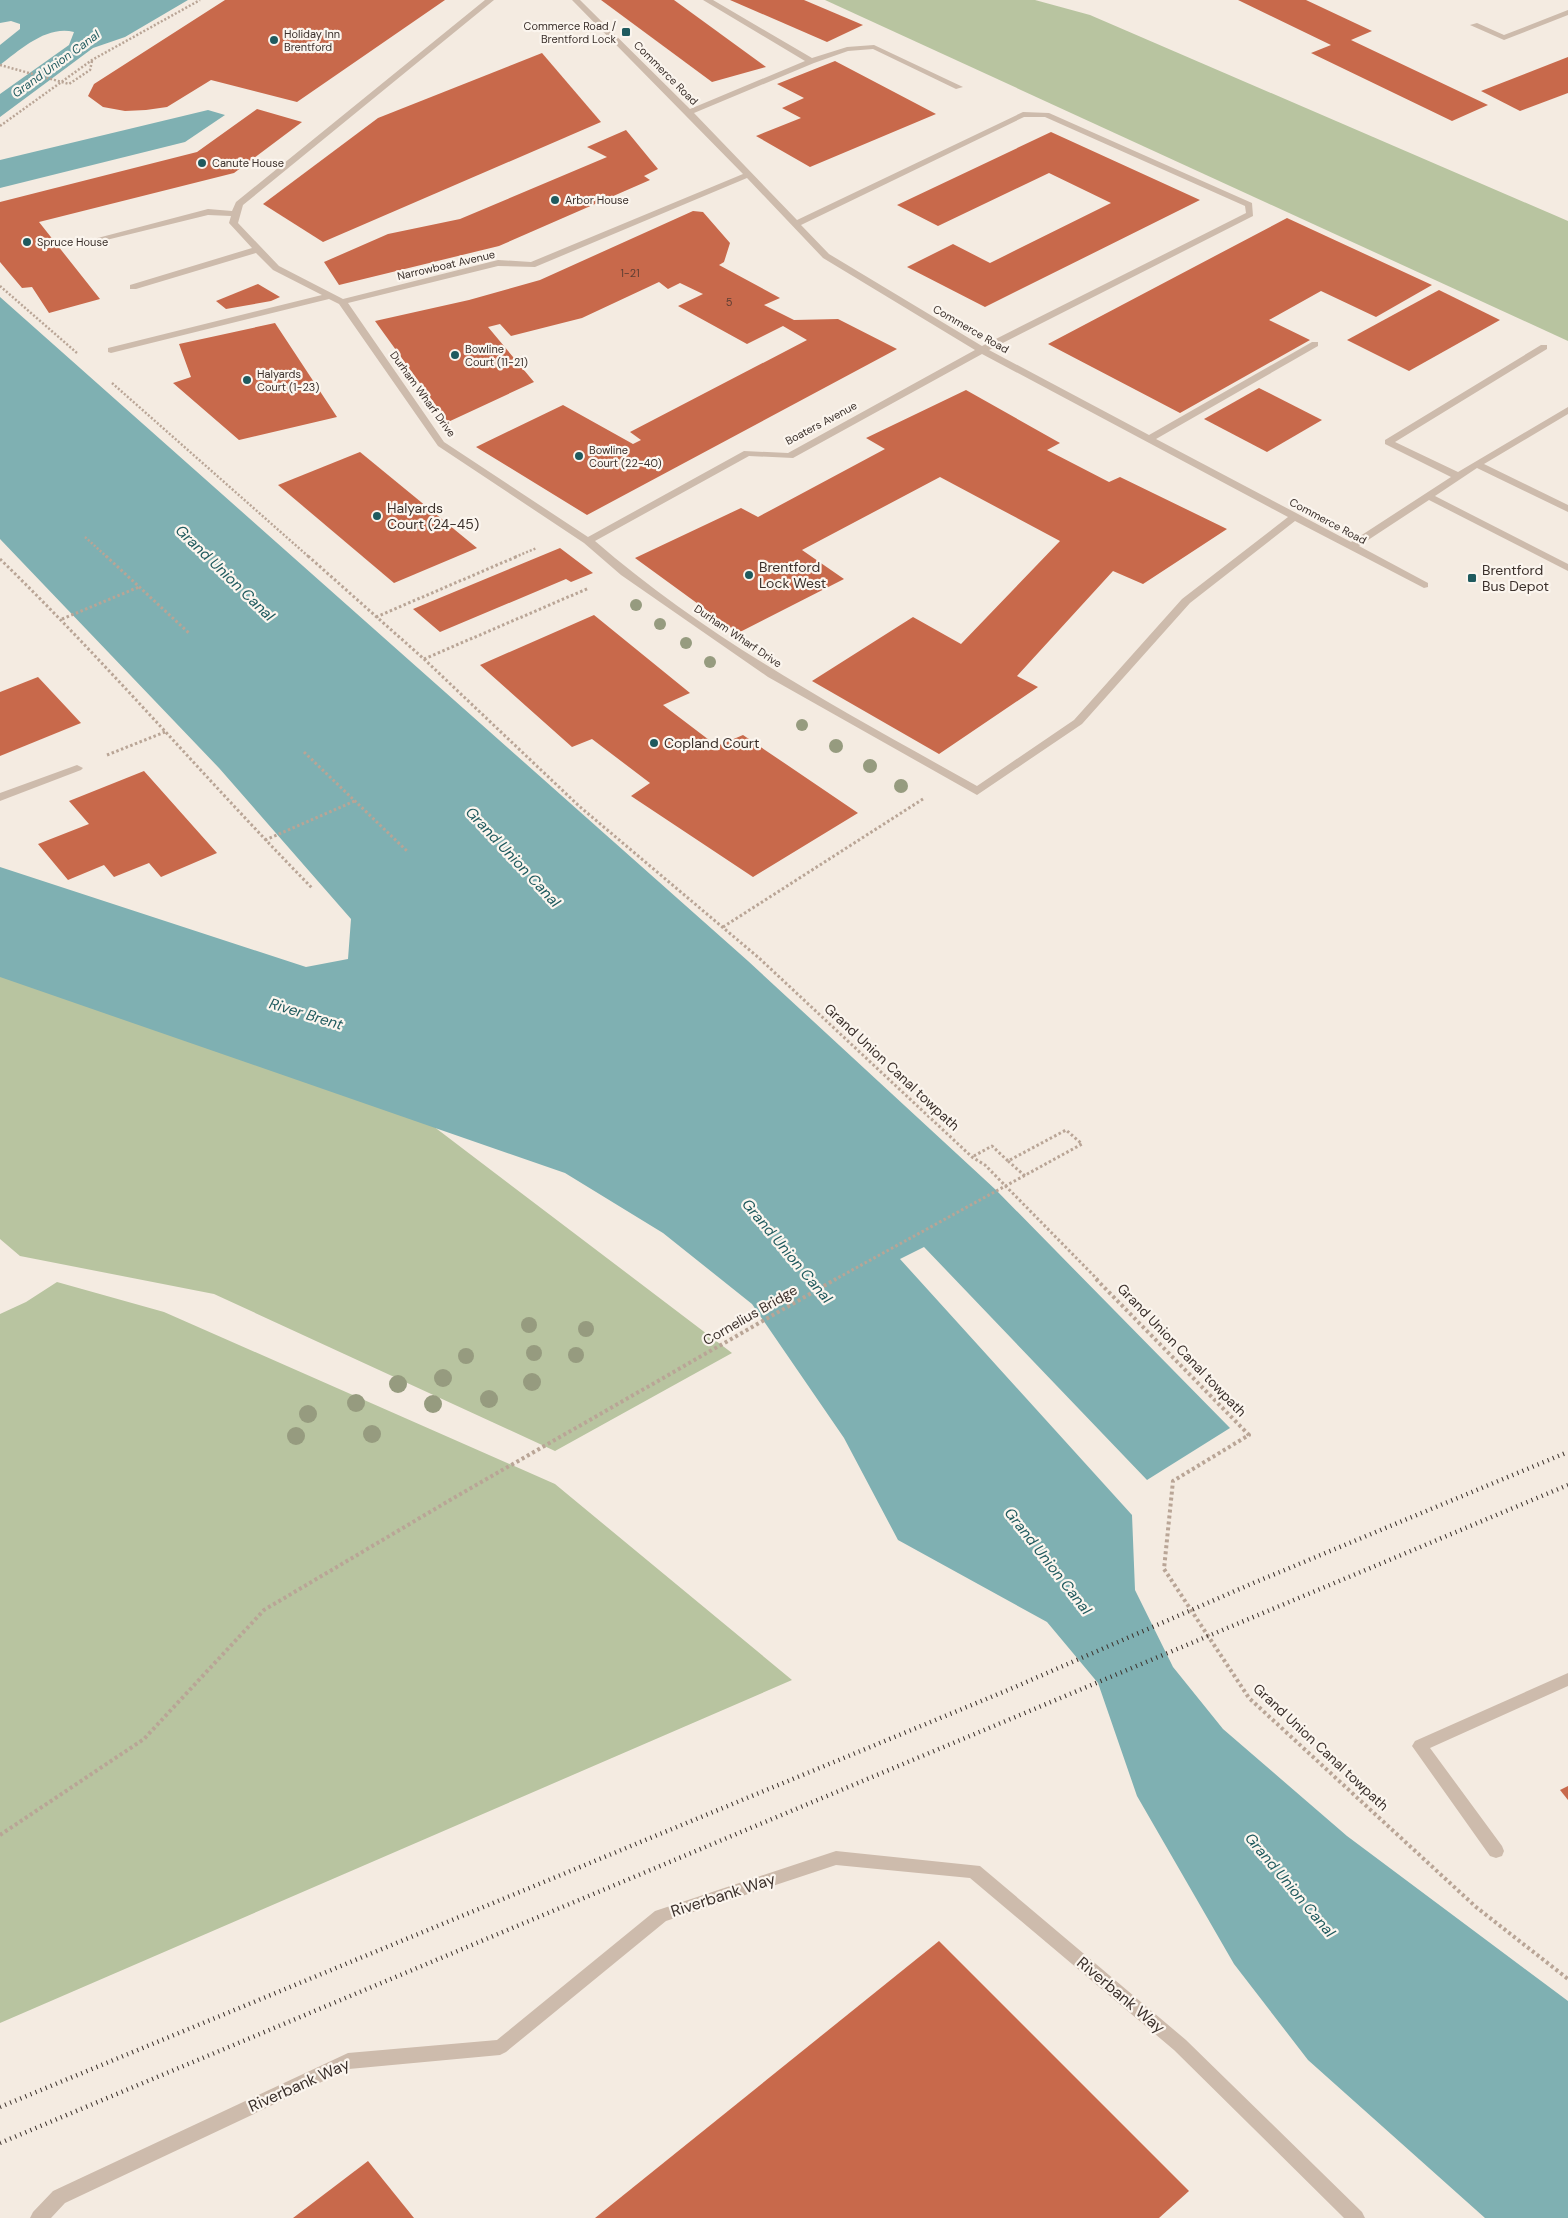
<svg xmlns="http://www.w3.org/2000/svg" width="1568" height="2218" font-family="'DM Sans',sans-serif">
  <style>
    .green { fill: #b8c4a0 }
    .water { fill: #7fb0b2 }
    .building { fill: #c8694b }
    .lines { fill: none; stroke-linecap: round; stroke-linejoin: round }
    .path-far2 { stroke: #b9a596; stroke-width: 2.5; stroke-dasharray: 2 2; stroke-linecap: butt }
    .path-far1 { stroke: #b9a596; stroke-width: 3; stroke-dasharray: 2.5 2.5; stroke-linecap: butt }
    .path { stroke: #b9a596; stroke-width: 4; stroke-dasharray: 3 3; stroke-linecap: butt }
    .minor { fill: #cdbbac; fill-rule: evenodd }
    .rail { stroke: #3b302b; stroke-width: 4.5; stroke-dasharray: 1 4.5; stroke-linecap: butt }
    .tree { fill: #969b7f }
    .poi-dot { fill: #1f5a5e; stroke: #fbf5ee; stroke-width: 2 }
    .labels { text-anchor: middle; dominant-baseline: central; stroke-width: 4.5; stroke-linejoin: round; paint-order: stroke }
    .far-poi-label { font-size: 11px; fill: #3b302b; stroke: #fbf5ee; text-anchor: start }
    .far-street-label { font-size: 11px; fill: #3b302b; stroke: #fbf5ee }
    .number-label { font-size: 11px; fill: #5e3e33 }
    .far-water-label { font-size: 12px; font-style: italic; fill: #1f5a5e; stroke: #fbf5ee }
    .poi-label { font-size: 14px; fill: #3b302b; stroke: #fbf5ee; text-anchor: start }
    .street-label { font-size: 14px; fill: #3b302b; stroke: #fbf5ee }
    .water-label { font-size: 15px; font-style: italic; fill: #1f5a5e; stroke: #fbf5ee }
    .near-street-label { font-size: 16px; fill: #3b302b; stroke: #fbf5ee }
  </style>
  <rect width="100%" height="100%" fill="#f4ebe1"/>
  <!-- green -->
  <g class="green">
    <path d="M825,0h210l55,15 478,206v120z"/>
    <path d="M0,965l387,126 345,262 -177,98 -341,-157 -194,-38 -20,-17z"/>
    <path d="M57,1282l107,30 391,172 237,196 -792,343v-709l26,-12z"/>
  </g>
  <!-- water -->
  <g class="water">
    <path d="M0,0h188l-63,37 -32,11 -93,69v-23l69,-49 5,-13c-27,-7 -53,17 -74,33v-20l20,-16v-5l-9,-3 -11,2z"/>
    <path d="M208,110l17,5 -40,27 -185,46v-28z"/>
    <path d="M0,297l748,664 248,229 234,238 -83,52 -223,-233 -24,12 232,256 3,75 38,77 50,62 124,107 221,165v217h-83l-177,-158 -74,-96 -97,-168 -39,-113 -51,-61 -149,-82 -54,-102 -92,-134 -89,-71 -98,-60 -565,-196v-110l306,100 42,-8 3,-40 -132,-151 -219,-229z"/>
  </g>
  <!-- building -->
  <g class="building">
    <path d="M225,0h220l-148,102 -86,-22 -44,27 -21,3 -21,1 -22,-4 -15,-11 6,-12z"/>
    <path d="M601,0h73l92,67 -54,15z"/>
    <path d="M730,0h74l59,25 -36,17z"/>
    <path d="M1238,0h68l66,31 -21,9 137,65 -36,16 -141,-68 20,-8z"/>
    <path d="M542,53l59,69 -278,120 -60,-38 115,-86z"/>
    <path d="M1568,57v36l-48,18 -39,-20z"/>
    <path d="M835,61l101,53 -126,53 -54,-31 45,-18 -19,-10 22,-10 -27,-14z"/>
    <path d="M257,109l45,13 -68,51 -195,49 61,77 -51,14 -17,-26 -10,1 -22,-26v-60l197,-50z"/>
    <path d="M626,130l32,39 -14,7 6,4 -151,66 -160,39 -15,-23 64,-28 72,-15 147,-62 -20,-10z"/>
    <path d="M1051,132l149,68 -215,107 -78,-40 46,-23 37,19 121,-60 -62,-30 -111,53 -41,-21z"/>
    <path d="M693,211l10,1 27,31 -6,19 -5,3 61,33 -16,7 30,15 44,-1 59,30 -310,166 -111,-68 87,-42 70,39 8,-4 -11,-8 177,-92 -24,-14 -36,18 -69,-38 25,-12 -23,-11 -12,6 -9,-7 -77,36 -71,18 -11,-12 -12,3 46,55 -86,40 -73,-101 94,-21 71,-20z"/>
    <path d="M1287,218l145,67 -56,32 -55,-26 -52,29 41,20 -130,73 -132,-69z"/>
    <path d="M258,284l22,13 -9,4 -45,8 -10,-8z"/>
    <path d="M1439,290l61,30 -91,51 -62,-31z"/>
    <path d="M275,323l62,94 -98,23 -66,-57 18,-6 -12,-33z"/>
    <path d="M1259,388l63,32 -55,32 -63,-33z"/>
    <path d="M966,390l94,53 -13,7 62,32 11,-5 107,52 -84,55 -30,-13 -96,105 21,11 -99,67 -127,-73 101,-64 48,27 99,-103 -120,-64 -138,73 42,29 -106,54 -103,-75 106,-50 17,9 127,-68 -19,-11z"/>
    <path d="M360,452l117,96 -83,35 -116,-98z"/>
    <path d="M560,548l33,25 -22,9 -5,-3 -126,53 -27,-23z"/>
    <path d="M594,615l96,78 -27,12 54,41 26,-11 115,78 -105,64 -122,-81 19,-13 -58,-44 -20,8 -92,-82z"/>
    <path d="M38,677l43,46 -81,33v-64z"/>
    <path d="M144,771l73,82 -56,24 -12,-14 -35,14 -10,-12 -36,15 -30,-36 51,-20 -20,-23z"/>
    <path d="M1568,1786v14l-8,-10z"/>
    <path d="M939,1941l250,250 -30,27h-564z"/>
    <path d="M368,2161l46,57h-121z"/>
  </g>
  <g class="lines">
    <!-- path-far2 -->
    <g class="path-far2">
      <path d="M0,65l69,19 21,-14 2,-9"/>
      <path d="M0,126l92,-66 108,-60"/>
      <path d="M0,286l77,67"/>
      <path d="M112,383l197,174"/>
      <path d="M85,537l22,20"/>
      <path d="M515,557l22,-9"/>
    </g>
    <!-- path-far1 -->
    <g class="path-far1">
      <path d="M106,556l84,78"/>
      <path d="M308,556l116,103 155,147 180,152 213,199 13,8 113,115"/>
      <path d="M0,559c109,106 207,222 313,330"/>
      <path d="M376,617l142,-61"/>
      <path d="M62,619l77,-32"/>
      <path d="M424,659l165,-71"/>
      <path d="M304,752l103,99"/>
      <path d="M107,755l58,-23"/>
      <path d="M265,840l90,-39"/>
      <path d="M723,927l200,-128"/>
      <path d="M1008,1161l17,15"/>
      <path d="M834,1280l248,-136 -16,-14 -58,31 -16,-15 -20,11"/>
    </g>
    <!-- path -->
    <g class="path">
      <path d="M1096,1279l153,156 -76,46 -9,88 85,129 227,209 92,72"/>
      <path d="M0,1835l144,-96 120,-129 193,-114 379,-217"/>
    </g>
    <!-- minor -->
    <g class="minor">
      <path d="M485,0h9l-251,205 -5,18 41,43 64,33 155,-39 33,2 212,-88 -171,-174h8l110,109 115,-48 -102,-61h10l99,58 35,-11 27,-2 89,42 -7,2 -83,-40 -25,2 -34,12 -120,50 103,107 226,-108 26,1 203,90 1,13 -264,134 160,85 163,-93h6v4l-162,93 195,103 100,-65 -66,-33v-4l156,-95h6v4l-152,93 63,30 110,-65v7l-84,50 84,41v7l-91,-44 -42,28 133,68v7l-139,-71 -70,46 69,37v4l-4,1 -129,-67 -105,82 -108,121 -105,71 -209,-118 -147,-102 -37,-32 -146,-97 -99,-142 -10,-5 -218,54 -3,-1v-4l214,-53 -49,-25 -17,-17 -120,36h-6v-4l122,-37 -23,-25 2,-7 -23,-1 -114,28 -4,-3 118,-31 24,2 4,-9zM1024,117h21l200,89 1,7 -264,133 -153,-92 -28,-29zM747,178l76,80 152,92 -187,103 -44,-2 -156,86 -144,-95 -96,-139 150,-37 37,1zM982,354l306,163 -106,82 -108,121 -97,66c-132,-74 -267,-145 -382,-245l154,-85 44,2z"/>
      <path d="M1568,10v5l-64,25 -34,-15 7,-2 27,12z"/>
      <path d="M77,765l6,3 -2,2 -81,31v-8z"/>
      <path d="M1568,1673v13l-138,62 72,98 2,5 -2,5 -6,2 -6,-2 -78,-110 3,-5z"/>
      <path d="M836,1851l144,15 206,174 176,172 3,6h-21l-170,-168 -204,-172 -134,-13 -170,56 -160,131 -6,3 -151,14 -284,134 -14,15h-21l3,-6 20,-21 295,-138 149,-13 158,-129z"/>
    </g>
    <!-- rail -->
    <g class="rail">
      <path d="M0,2107l1008,-417 243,-106 317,-132"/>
      <path d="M0,2143l1568,-658"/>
    </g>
  </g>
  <!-- trees -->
  <g class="tree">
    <circle cx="636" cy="605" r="6"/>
    <circle cx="660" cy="624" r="6"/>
    <circle cx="686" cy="643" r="6"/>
    <circle cx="710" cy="662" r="6"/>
    <circle cx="802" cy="725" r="6"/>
    <circle cx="836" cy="746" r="7"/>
    <circle cx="870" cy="766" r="7"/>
    <circle cx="901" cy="786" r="7"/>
    <circle cx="529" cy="1325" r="8"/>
    <circle cx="586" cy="1329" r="8"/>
    <circle cx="534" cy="1353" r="8"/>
    <circle cx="576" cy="1355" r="8"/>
    <circle cx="466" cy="1356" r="8"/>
    <circle cx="443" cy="1378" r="9"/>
    <circle cx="532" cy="1382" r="9"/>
    <circle cx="398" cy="1384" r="9"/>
    <circle cx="489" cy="1399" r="9"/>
    <circle cx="356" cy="1403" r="9"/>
    <circle cx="433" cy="1404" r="9"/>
    <circle cx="308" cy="1414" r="9"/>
    <circle cx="372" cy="1434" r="9"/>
    <circle cx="296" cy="1436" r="9"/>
  </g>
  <!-- markers -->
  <g class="poi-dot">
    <rect x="621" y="27" width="10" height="10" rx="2.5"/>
    <circle cx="274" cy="40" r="5"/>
    <circle cx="202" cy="163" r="5"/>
    <circle cx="555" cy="200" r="5"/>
    <circle cx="27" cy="242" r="5"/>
    <circle cx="455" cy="355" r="5"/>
    <circle cx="247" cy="380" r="5"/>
    <circle cx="579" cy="456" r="5"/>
    <circle cx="377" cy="516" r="5"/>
    <circle cx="749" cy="575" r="5"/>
    <rect x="1467" y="573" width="10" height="10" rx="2.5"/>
    <circle cx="654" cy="743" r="5"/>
  </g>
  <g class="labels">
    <!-- far-poi labels -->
    <g class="far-poi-label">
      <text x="616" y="26" text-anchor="end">Commerce Road /<tspan x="616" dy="13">Brentford Lock</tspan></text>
      <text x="284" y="34">Holiday Inn<tspan x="284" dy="13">Brentford</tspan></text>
      <text x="212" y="163">Canute House</text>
      <text x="565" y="200">Arbor House</text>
      <text x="37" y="242">Spruce House</text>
      <text x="465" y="349">Bowline<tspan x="465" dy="13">Court (11-21)</tspan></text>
      <text x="257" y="374">Halyards<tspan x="257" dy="13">Court (1-23)</tspan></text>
      <text x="589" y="450">Bowline<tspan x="589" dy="13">Court (22-40)</tspan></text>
    </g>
    <!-- far-street labels -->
    <g class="far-street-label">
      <text transform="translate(666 73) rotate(45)">Commerce Road</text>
      <text transform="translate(446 265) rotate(-13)">Narrowboat Avenue</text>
      <text transform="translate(971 329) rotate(30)">Commerce Road</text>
      <text transform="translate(423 394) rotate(54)">Durham Wharf Drive</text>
      <text transform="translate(821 423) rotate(-28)">Boaters Avenue</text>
      <text transform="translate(1328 521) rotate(28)">Commerce Road</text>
      <text transform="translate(738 636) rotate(34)">Durham Wharf Drive</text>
    </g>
    <!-- number labels -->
    <g class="number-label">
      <text x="630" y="273">1-21</text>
      <text x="729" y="302">5</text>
    </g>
    <!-- far-water labels -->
    <g class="far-water-label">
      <text transform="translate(56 64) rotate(-36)">Grand Union Canal</text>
    </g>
    <!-- poi labels -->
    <g class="poi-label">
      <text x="387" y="508">Halyards<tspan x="387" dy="16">Court (24-45)</tspan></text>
      <text x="759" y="567">Brentford<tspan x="759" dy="16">Lock West</tspan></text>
      <text x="1482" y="570">Brentford<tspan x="1482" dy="16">Bus Depot</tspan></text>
      <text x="664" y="743">Copland Court</text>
    </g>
    <!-- street labels -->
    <g class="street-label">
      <text transform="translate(892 1067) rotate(43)">Grand Union Canal towpath</text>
      <text transform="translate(750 1315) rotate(-30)">Cornelius Bridge</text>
      <text transform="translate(1182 1350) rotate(46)">Grand Union Canal towpath</text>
      <text transform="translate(1321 1747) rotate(43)">Grand Union Canal towpath</text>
    </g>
    <!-- water labels -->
    <g class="water-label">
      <text transform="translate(225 573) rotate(44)">Grand Union Canal</text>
      <text transform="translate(513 857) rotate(47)">Grand Union Canal</text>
      <text transform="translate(306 1014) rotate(17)">River Brent</text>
      <text transform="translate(787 1251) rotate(50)">Grand Union Canal</text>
      <text transform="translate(1048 1561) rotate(52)">Grand Union Canal</text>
      <text transform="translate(1290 1885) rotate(50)">Grand Union Canal</text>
    </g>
    <!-- near-street labels -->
    <g class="near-street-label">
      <text transform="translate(723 1895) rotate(-18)">Riverbank Way</text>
      <text transform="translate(1121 1995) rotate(40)">Riverbank Way</text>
      <text transform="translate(299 2085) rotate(-24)">Riverbank Way</text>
    </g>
  </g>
</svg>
